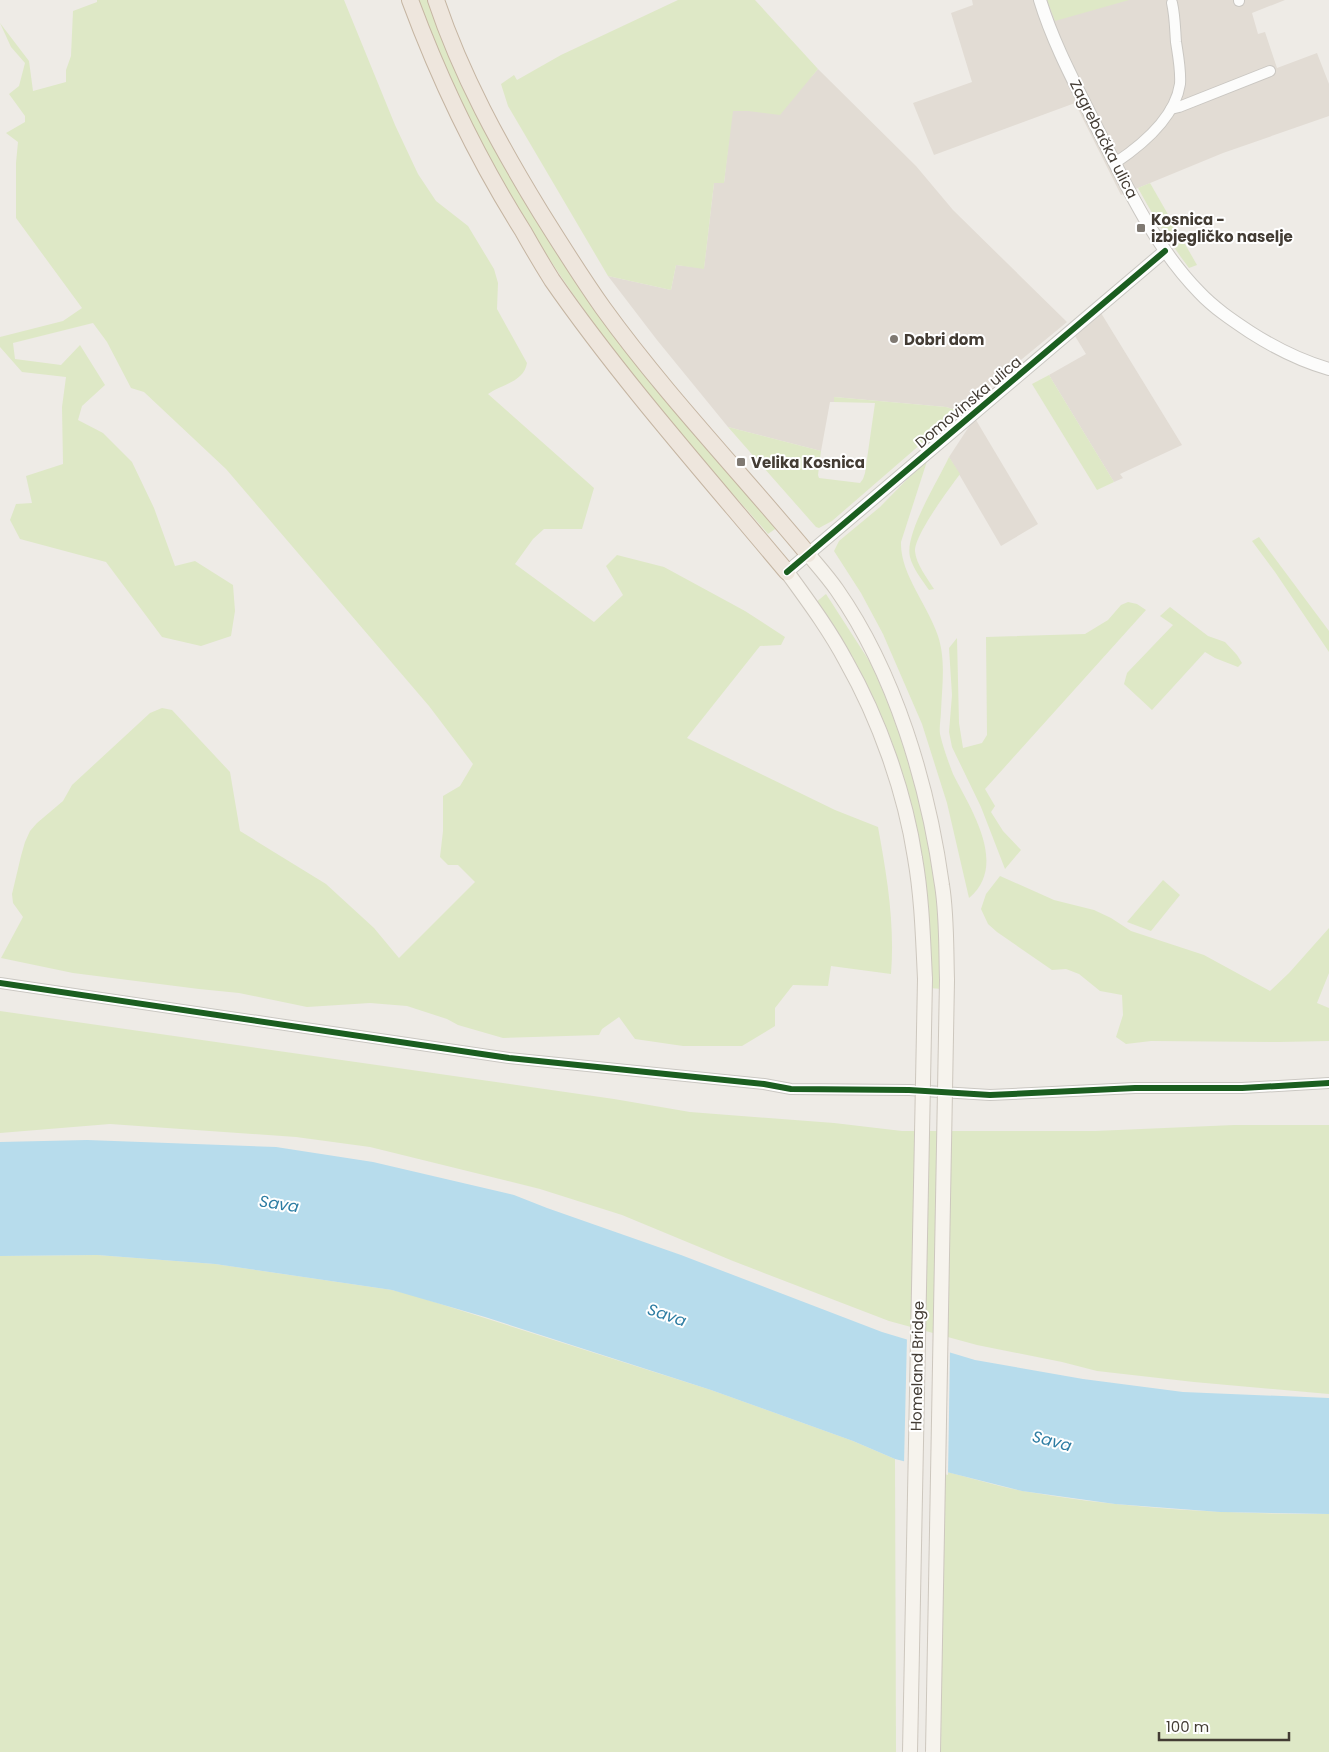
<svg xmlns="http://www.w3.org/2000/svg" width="1329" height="1752" font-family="Poppins,sans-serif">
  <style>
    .residential { fill: #e2dcd4 }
    .green { fill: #dee8c6 }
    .water { fill: #b7dcec }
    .pier { fill: #eeebe6 }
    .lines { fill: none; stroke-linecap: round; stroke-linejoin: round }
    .minor-casing { stroke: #cac7c2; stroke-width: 12 }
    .tertiary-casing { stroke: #cac7c2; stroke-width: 14 }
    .secondary-casing { stroke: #cdc7be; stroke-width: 16 }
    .trunk-casing { stroke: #c5b5a2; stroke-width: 18 }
    .minor { stroke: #fcfcfb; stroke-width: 10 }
    .tertiary { stroke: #fcfcfb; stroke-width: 12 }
    .secondary { stroke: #f6f3ed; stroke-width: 14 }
    .trunk { stroke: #eee6dd; stroke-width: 16 }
    .secondary-bridge-casing { stroke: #cdc7be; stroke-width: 16; stroke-linecap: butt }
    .secondary-bridge { stroke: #f6f3ed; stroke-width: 14 }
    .cycleway-casing { stroke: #fff; stroke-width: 9 }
    .cycleway { stroke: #1b5e20; stroke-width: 6 }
    .poi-dot { fill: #7f7972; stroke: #fff; stroke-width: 2 }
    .labels { text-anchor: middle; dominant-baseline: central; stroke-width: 4; stroke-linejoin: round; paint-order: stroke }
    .street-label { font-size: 15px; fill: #433c34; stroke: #fff }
    .poi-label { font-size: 15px; font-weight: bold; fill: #433c34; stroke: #fff; text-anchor: start }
    .water-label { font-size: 16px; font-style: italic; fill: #2e7da3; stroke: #fff }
  </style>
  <rect width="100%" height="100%" fill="#eeebe6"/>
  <!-- residential -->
  <g class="residential">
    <path d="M972,0h313l-33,13 6,21 7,-2 12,36 40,-15 12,31v32l-106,37 -102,42 -46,-92 -141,52 -21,-52 59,-21 -21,-69 22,-8z"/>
    <path d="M818,69l98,97 37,44 114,112 -108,89 -13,-4 -112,-10v5h-4l-9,49 -93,-24 -71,-87 -49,-64 63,14 5,-25 28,3 10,-85h10l8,-72h16l64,-35z"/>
    <path d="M1101,313l81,132 -62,29 3,4 -9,4 -65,-107 37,-21 -11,-18z"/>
    <path d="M976,420l62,104 -37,22 -52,-89 21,-32z"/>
  </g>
  <!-- green -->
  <g class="green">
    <path d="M97,0h247l51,125 23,49 18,27 32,25 26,43 4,14 -1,26 30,54c-3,19 -25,21 -39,31l106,94 -12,41h-38l-11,10 -18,25 79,58 29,-27 -17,-29 11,-11 47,12 81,44 40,26 -4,8 -21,1 -73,92 148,72 43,17c9,49 17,97 13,147l-60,-8 -3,20 -35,-1 -18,23v18l-33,20h-59l-48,-7 -16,-22 -17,12 -3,6 -96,3 -45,-13 -11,-6 -40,-13 -37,-3 -63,4 -68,-14 -40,-4 -126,-16 -72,-15 22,-41 -10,-14 -1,-9 9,-38 4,-14 5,-11 7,-8 26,-22 9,-16 78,-72 12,-5 10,2 58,62 10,59 86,53 48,44 25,30 76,-76 -17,-17h-10l-8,-8 3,-26v-35l17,-10 13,-22 -44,-58 -203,-237 -82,-77 -13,-4 -24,-46 -14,-19 -80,20 2,16 46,6 19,-20 25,40 -23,21 -4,14 25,13 29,29 22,46 21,58 20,-5 38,24 2,26 -4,25 -30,10 -39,-9 -56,-75 -86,-23 -10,-19 6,-16 16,-1 -6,-27 37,-12 -1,-57 4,-30 -44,-5 -22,-25v-10l63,-16 19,-13 -66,-90v-55l2,-21 -12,-9 19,-11v-6l-16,-22 10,-8 6,-23 -14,-16 -11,-24 29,38 4,30 33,-9v-12l5,-14 2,-45 24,-9z"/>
    <path d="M419,0h11l98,205 250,322 -10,7c-36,-42 -74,-82 -109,-125 -55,-69 -107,-141 -151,-217 -35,-62 -64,-126 -89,-192z"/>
    <path d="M678,0h77l63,69 -38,46 -32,-4h-15l-9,72h-10l-10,86 -28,-4 -5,25 -63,-14 -100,-170 -7,-22 13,-9 3,5 44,-25z"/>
    <path d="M1047,0h82l-74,21z"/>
    <path d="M1150,183l47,82 -8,3c-19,-25 -36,-52 -51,-80z"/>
    <path d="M1049,375l65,107 -17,8 -65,-106z"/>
    <path d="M834,397l112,10 13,4 -127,110 -13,7 -3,-1 -88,-100 93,24 -3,24 1,3 41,5 3,-4 2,-6 10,-70 -41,-1z"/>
    <path d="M949,457l11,17c-11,15 -45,60 -45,77 1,13 12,27 19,38l-5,1c-7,-10 -16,-21 -19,-33 -6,-23 29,-78 39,-100z"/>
    <path d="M928,458l-27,84c-1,32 27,63 37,94 8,24 4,51 3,75 0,7 -2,16 -1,23 3,13 8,27 13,40 17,34 56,91 16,124l-22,-95 -25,-79 -39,-90 -22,-41 -27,-42 5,-10 41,-34z"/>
    <path d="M1259,537l70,94v21l-54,-80 -23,-31z"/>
    <path d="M826,594l51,79 14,32 32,100 14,70 5,114 -13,-1 -24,-197 -90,-188z"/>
    <path d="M1128,602l9,2 9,6 -161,179 10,17 -4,6 12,19 18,19 -16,19 -24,-62 -29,-60 -3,-15 3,-37 -3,-47 8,-10 2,85 4,25 19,-5 5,-8 -1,-98 99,-3 23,-14 13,-15z"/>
    <path d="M1170,607l38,29 17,6 12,13 5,8 -4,4 -23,-9 -10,-6 -53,58 -28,-26 3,-11 46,-48 -13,-9z"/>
    <path d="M1000,876l54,24 40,10 17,8 20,13 73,24 66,36 19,-18 40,-45v45l-12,30 12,5v33l-50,1 -128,-1 -25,3 -10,-7 7,-22 -1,-20 -22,-4 -21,-17 -13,-5 -14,1 -55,-38 -9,-8 -7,-15 5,-15z"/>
    <path d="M1163,880l17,15 -29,36 -24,-9z"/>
    <path d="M0,1011l614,88 76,13 144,11 68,8h193l139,-6h95v269l-135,-12 -97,-11 -35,-9 -85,-17 -88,-24 -156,-60 -111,-46 -82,-26 -170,-42 -74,-10 -186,-13 -110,9z"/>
    <path d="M97,1255l118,9 177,26 17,4 302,96 142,51 42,18 1,293h-896v-496z"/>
    <path d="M943,1471c26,6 53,15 80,20 101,18 204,23 306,23v238h-388z"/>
  </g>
  <!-- water -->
  <path class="water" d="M87,1140l189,7 97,15 141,33 33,13 134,47 201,77 93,28 108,19 100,13 146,6v116l-109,-2 -105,-8 -93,-13 -127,-32 -42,-18 -142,-51 -226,-73 -93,-27 -177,-26 -118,-9 -97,1v-114z"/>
  <!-- pier -->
  <path class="pier" d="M907,1337l43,13 -2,125 -44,-11z"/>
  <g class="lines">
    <!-- minor casing -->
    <g class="minor-casing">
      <g id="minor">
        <path d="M1239,0v1"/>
        <path d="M1171,109l8,-2 91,-36"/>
        <path d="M1115,163c27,-18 60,-45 65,-79 1,-14 -2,-29 -4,-42 -1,-13 -1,-26 -4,-39"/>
        <path d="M0,983l509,75 255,26 27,5 118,1 81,5 145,-7h107l87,-5"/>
      </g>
    </g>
    <!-- tertiary casing -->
    <g class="tertiary-casing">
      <g id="tertiary">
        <path d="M1040,0c14,46 38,89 59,132 28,55 56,115 100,160 15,16 33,28 51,40 25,16 51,29 79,37"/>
        <path d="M787,572l378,-321"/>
      </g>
    </g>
    <!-- secondary casing -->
    <g class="secondary-casing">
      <g id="secondary">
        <path d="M808,554c10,12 20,23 29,36 58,83 91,194 105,295 5,31 4,63 5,95"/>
        <path d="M787,572c21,29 42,57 59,89 33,58 59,131 69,197 7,40 8,81 10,121"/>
      </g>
    </g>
    <!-- trunk casing -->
    <g class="trunk-casing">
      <g id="trunk">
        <path d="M410,0c30,81 67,158 113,231 9,16 19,33 29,49 71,102 155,196 235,292"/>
        <path d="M436,0c25,75 64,146 105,213 20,32 40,64 62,95 62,86 137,164 205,246"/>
      </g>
    </g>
    <!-- minor -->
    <use href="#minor" class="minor"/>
    <!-- tertiary -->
    <use href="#tertiary" class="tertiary"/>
    <!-- secondary -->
    <use href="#secondary" class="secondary"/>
    <!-- trunk -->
    <use href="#trunk" class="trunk"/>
    <!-- secondary-bridge casing -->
    <g class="secondary-bridge-casing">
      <g id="secondary-bridge">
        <path d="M910,1752l15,-773"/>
        <path d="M933,1752l14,-772"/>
      </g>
    </g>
    <!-- secondary-bridge -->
    <use href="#secondary-bridge" class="secondary-bridge"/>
    <!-- cycleway casing -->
    <g class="cycleway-casing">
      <g id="cycleway">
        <path d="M787,572l378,-321"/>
        <path d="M0,983l509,75 255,26 27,5 118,1 81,5 145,-7h107l87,-5"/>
      </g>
    </g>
    <!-- cycleway -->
    <use href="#cycleway" class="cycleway"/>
  </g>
  <!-- markers -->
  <g class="poi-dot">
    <rect x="1136" y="223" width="10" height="10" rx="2.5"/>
    <circle cx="894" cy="339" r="5"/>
    <rect x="736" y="457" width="10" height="10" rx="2.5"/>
  </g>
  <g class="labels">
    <!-- street labels -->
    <g class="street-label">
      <text transform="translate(1104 139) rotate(63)">Zagrebačka ulica</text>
      <text transform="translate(968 402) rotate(-40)">Domovinska ulica</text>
      <text transform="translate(917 1366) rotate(-89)">Homeland Bridge</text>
    </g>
    <!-- poi labels -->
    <g class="poi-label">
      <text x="1151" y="219">Kosnica -<tspan x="1151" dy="17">izbjegličko naselje</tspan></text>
      <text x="904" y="339">Dobri dom</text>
      <text x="751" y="462">Velika Kosnica</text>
    </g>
    <!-- water labels -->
    <g class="water-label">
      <text transform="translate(279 1204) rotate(9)">Sava</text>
      <text transform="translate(667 1315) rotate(19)">Sava</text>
      <text transform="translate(1052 1441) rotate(15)">Sava</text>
    </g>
  </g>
  <!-- scale -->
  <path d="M1159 1732v8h130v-8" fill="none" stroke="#433c34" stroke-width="2.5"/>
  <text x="1166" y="1732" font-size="15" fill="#433c34" stroke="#ffffff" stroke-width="4" paint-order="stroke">100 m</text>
</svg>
